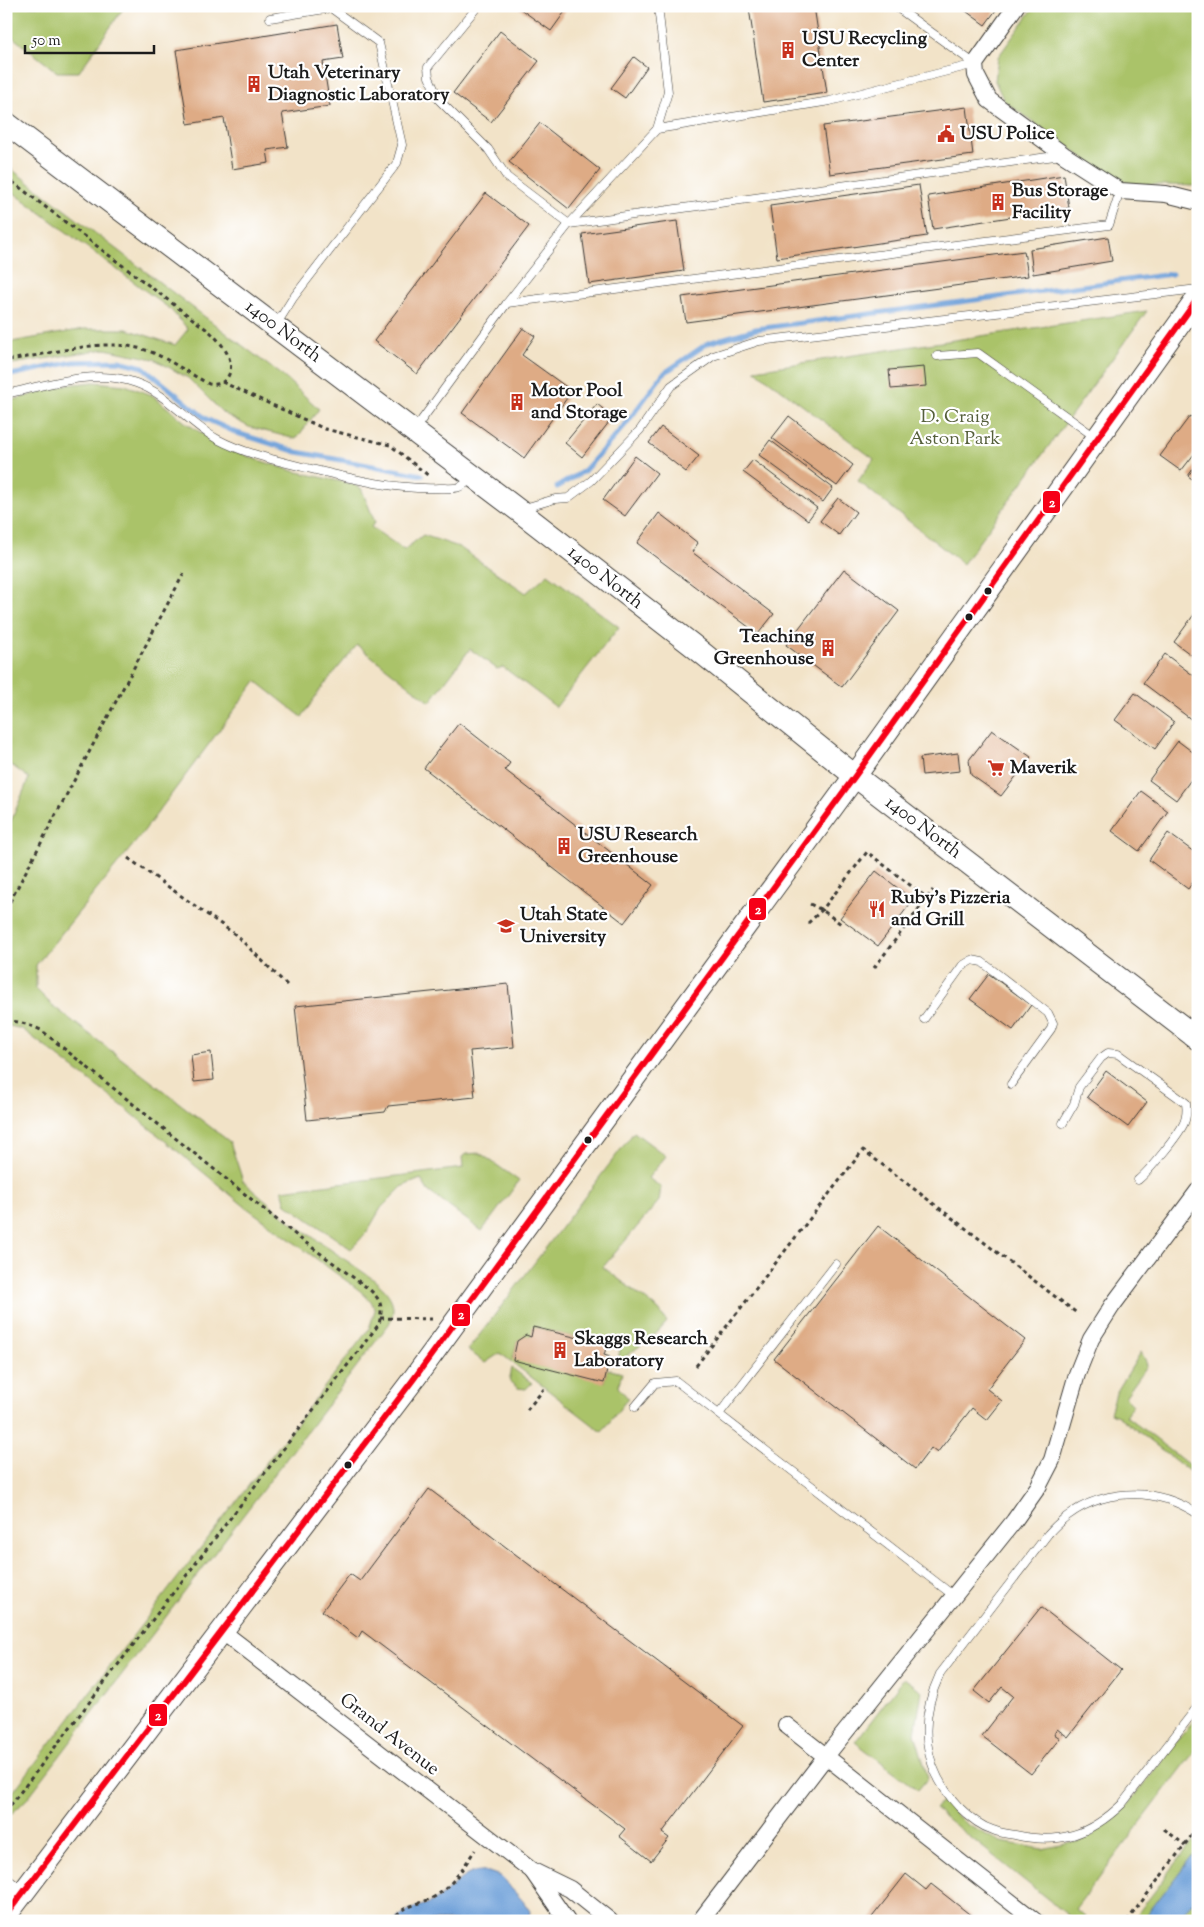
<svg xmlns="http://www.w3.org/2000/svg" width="1204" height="1927" font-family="'Sorts Mill Goudy',serif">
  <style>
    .green { fill: #aac369; stroke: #637042 }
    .water { fill: #6ea0d9; stroke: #455e7a }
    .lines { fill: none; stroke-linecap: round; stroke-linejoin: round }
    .stream { stroke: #6ea0d9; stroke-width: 5 }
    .building { fill: #deab85 }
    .service-casing { stroke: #3c3a36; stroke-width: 9 }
    .minor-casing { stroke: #3c3a36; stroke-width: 18 }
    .secondary-casing { stroke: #3c3a36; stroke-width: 24 }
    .path { stroke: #3c3a36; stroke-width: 3; stroke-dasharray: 4 4; stroke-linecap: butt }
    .service { stroke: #fff; stroke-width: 8 }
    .minor { stroke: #fff; stroke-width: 16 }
    .secondary { stroke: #fff; stroke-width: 22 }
    .bus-1-casing { stroke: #fff; stroke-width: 10 }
    .bus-1 { stroke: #f60017; stroke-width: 6 }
    .bus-dot { fill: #1c1c1c; stroke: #fff; stroke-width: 2 }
    .labels { text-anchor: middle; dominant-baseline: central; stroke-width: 4.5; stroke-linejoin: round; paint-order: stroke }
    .poi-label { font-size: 19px; font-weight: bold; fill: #1c1c1c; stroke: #fff; text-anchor: start }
    .street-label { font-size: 19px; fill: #1c1c1c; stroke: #fff }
    .park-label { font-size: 19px; fill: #555f3b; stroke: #fff }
    .line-badge { stroke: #fff; stroke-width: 2 }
    .badge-label { font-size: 14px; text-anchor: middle; font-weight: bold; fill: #fff }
  </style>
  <rect width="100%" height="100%" fill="#fff"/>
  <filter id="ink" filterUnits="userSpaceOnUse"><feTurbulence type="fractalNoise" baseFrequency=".02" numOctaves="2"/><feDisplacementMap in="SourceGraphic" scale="10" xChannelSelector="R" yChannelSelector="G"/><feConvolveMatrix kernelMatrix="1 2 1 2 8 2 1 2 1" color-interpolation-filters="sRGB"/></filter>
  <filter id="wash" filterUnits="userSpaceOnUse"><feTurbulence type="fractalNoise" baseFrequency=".0096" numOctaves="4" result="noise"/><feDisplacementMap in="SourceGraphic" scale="20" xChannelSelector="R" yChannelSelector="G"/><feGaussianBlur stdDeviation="1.12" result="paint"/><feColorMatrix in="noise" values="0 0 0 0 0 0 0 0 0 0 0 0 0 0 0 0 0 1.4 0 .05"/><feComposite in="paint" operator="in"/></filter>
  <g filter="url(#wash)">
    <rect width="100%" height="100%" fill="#f2e3c8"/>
    <!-- green -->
    <g class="green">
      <path d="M6,6h119l-46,66h-22l-51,-40z"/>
      <path d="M1035,6h163v180l-66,-2 -24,-9 -104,-74 -9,-20 3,-24z"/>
      <path d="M6,165l279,213 34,31 -23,30 -47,-12 -26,-14 -35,-35 -34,-19 -49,-10 -99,16v-22l78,-14h43l48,16 13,-16 -18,-20 -164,-122z"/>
      <path d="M1147,311l-184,253 -105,-83 16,-22 -119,-89z"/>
      <path d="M94,382l31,3 27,10 34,28 29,19 37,16 41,13 59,13 9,4 14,34 -4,5 33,23 19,-15 36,12 67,46 22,-19 71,53 -63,80 -53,-40 -6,2 -27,-20 -40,53 -73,-57 -37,45 -18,27 -46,-36 -118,158 -102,126v24l17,17 177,136 13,39 48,41 82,57c16,14 26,24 16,45l-362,475 -21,20v-18l363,-472 6,-19 -4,-9 -12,-11 -116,-85 -118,-97 -103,-79 -12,-3 -4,1v-194l23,-55 -23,-17v-359l60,-17z"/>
      <path d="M634,1132l32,24 -18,22 13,9 -2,14 -56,66 56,43 8,12 -10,11 -33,25 -1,3h-5l2,-12 -86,-22 -3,10 -5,-1 -9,5 -4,18 91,23 3,-13 15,4 -4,14 10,11 -26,34 -102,-79 -15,10 -17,-13z"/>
      <path d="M480,1153l39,28 -37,50 -54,-40 -7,-12 -18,7 -22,22 -14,24 -16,17 -65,-45 -4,-14 181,-22 -1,-11 4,-3z"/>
      <path d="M1141,1352l5,9 1,5 -22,31 8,8 -7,11 72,56v6l-80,-62 -8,-3 6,-20z"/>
      <path d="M512,1368l20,15 -6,6 -8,-1 -9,-7z"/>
      <path d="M904,1678l18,13 -7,42 13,45 -10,12 -63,-48z"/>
      <path d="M1198,1715v32l-123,162 10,7 -2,5h-8l-140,-112 7,-8 25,24 34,17 41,7 39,-8 38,-26z"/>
      <path d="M1193,1841l5,4v62l-7,10 3,4h-62z"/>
    </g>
    <!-- water -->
    <g class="water">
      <path d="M1195,1855h3v40l-20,26h-36l49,-64z"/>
      <path d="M489,1872l11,4 23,25 7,10 -1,10h-134c11,-13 19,-12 34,-18 16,-6 25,-22 40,-29 6,-3 14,-2 20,-2z"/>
    </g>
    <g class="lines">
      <!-- stream -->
      <g class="stream">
        <path d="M6,376l67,-14 46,-1 24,6 63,52 31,14 60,19 125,23"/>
        <path d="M557,487l27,-16 42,-47 37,-50 45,-31 48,-14 416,-55"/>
      </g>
    </g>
    <g id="blocks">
      <!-- building -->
      <g class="building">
        <path d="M520,6h49l-18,25 -32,-23z"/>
        <path d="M762,6h52l13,87 -64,9 -14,-94z"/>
        <path d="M959,6h40l-14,19z"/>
        <path d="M337,24l6,35 -20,3 7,44 -48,7 6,34 -21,3 2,13 -37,6 -8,-51 -36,6 -12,-74z"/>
        <path d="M500,31l39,30 -48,61 -38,-29z"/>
        <path d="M634,57l13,10 -22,31 -14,-10z"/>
        <path d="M967,107l6,48 -143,19 -7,-48z"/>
        <path d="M540,123l60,47 -31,39 -60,-47z"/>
        <path d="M1064,175l5,33 -136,21 -5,-33z"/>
        <path d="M919,185l8,51 -150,22 -7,-52z"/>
        <path d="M486,193l43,33 -112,148 -43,-33z"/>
        <path d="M677,221l7,50 -95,13 -7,-50z"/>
        <path d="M1108,237l4,24 -79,13 -3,-25z"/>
        <path d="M1024,251l4,25 -342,46 -4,-25z"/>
        <path d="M523,328l12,8 -13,19 50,36 -48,67 -62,-45z"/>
        <path d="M924,367l2,19 -35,3 -2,-19z"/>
        <path d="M597,404l16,13 -31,40 -17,-14z"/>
        <path d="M789,416l64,49 -16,21 -65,-48z"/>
        <path d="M1190,416l8,6v27l-17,22 -21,-15z"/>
        <path d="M661,427l38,29 -13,16 -37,-29z"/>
        <path d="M770,440l63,48 -10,14 -64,-47z"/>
        <path d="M635,456l22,17 -32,43 -22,-16z"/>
        <path d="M753,460l64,48 -9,12 -65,-48z"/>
        <path d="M1198,462v21l-10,-7z"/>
        <path d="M838,498l18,14 -17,23 -19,-14z"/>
        <path d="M659,513l39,30 -6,9 82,62 -16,20 -121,-91z"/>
        <path d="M844,569l55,42 -57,76 -56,-42z"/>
        <path d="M1198,609v51l-24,-18z"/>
        <path d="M1165,654l33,25v42l-2,2 -53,-40z"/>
        <path d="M1135,693l39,29 -19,27 -40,-29z"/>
        <path d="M459,723l51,40 -5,7 148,115 -29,38 -200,-155z"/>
        <path d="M992,730l39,27 -30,39 -30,-21 -2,-15z"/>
        <path d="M1178,741l20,15v14l-22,30 -27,-20z"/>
        <path d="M958,753l2,18 -38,4 -2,-17z"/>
        <path d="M1141,791l27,20 -29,40 -27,-20z"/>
        <path d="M1168,833l30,22v20l-10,14 -39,-29z"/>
        <path d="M876,871l37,29 -35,46 -38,-28z"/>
        <path d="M989,974l42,31 -18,25 -43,-31z"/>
        <path d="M508,984l6,63 -44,4 5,46 -87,9 -3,6 -78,8 -12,-114z"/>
        <path d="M211,1052l3,28 -20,2 -3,-27z"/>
        <path d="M1106,1071l41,31 -19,25 -41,-30z"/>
        <path d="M878,1226l147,114 -38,49 15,12 -15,19 -15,-12 -35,45 -6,-5 -16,21 -141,-110z"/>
        <path d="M533,1327l74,18 -3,10 6,2 -6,26 -91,-23 4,-19 9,-6 5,2z"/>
        <path d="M429,1489l314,237 -81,107 7,5 -18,23 -32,-25 6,-7 -263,-198 -4,7 -36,-27 28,-37 10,7z"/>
        <path d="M1041,1607l80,63 -53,67 -11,-8 -3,5 6,4 -29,36 -49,-38 31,-40 -11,-9 -13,16 -15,-12z"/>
        <path d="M906,1874l20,16 5,-6 42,33 -3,4h-101z"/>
      </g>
    </g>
  </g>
  <g filter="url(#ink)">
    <use href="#blocks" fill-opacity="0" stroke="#3c3a36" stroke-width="1"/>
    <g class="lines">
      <!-- service casing -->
      <g class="service-casing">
        <g id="service">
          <path d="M478,6l-50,61 1,10 10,23 49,49 19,28 62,47 493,-69"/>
          <path d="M895,6l80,58"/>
          <path d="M270,18l61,-10 48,35 23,102 -5,18 -104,135 -17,27"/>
          <path d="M657,129l11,-37 -10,-86"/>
          <path d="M507,303l602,-78 11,-34"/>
          <path d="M937,356l41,-3 117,84"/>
          <path d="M6,394c41,-9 89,-26 130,-11 32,11 52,40 81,56 26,14 57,21 86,28 45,11 91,23 137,21 6,0 14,1 19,-1 4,-1 9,-6 13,-8"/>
          <path d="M415,429l92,-126 62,-79 88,-95 173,-28 145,-37"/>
          <path d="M521,509l34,-10 13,-1 23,-17 49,-51 31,-44 42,-30 46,-15 439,-52"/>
          <path d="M924,1019l38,-53 10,-6 10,2 66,51 5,10 -2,6 -40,55"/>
          <path d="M1063,1123l11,-19 5,-17 22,-29 7,-5 10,1 68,49c1,7 1,13 -2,20 -6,13 -35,48 -46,57"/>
          <path d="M635,1407l20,-24 21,-2 278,215"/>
          <path d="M719,1414l117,-150"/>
          <path d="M1198,1514c-49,-32 -111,-25 -150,20l-108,140c-22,47 -18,94 19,133 9,9 21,19 34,23 7,3 15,4 22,5 44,10 75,0 107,-31l76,-98"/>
          <path d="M6,1878l17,12"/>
          <path d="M1015,1921l8,-10"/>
        </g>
      </g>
      <!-- minor casing -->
      <g class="minor-casing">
        <g id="minor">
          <path d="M1016,6l-41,58 1,11 13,25 75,55 56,36 46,3 32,8"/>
          <path d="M223,1632l308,238 39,19 40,32"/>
          <path d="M786,1725l249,196"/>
          <path d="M533,1872l34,49"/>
          <path d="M700,1921l126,-165 188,-235 24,-34 14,-27 25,-86 14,-35 21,-33 86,-115"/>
        </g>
      </g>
      <!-- secondary casing -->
      <g class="secondary-casing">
        <g id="secondary">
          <path d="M6,123l512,387 173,134 164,132 343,263"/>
          <path d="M6,1915l407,-535 442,-604 343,-478"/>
        </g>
      </g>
      <!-- path -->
      <g class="path">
        <path d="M6,177l204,155c11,10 28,30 17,46 -5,6 -11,7 -18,6 -17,-9 -33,-20 -51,-29 -48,-23 -102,0 -152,5"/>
        <path d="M9,360l-2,9 3,12"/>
        <path d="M222,382l103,47 65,16 39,31"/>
        <path d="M128,858l108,77 51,50"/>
        <path d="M810,904l12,6 19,14"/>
        <path d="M6,909l178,-336"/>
        <path d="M808,923l14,-13 45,-58 60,46"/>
        <path d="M874,968l59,-78"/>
        <path d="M6,1021c14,0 23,4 35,9l261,210 67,49c13,12 14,17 10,35l-373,487"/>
        <path d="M380,1318l54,1"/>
        <path d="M696,1366l167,-216 215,164"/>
        <path d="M527,1410l17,-21"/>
        <path d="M1164,1829l21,16"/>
        <path d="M391,1921c13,-17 26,-15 43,-24 18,-10 30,-31 41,-47"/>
        <path d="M1127,1921l65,-86 6,4"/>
        <path d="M1196,1921l-3,-4 5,-6"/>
      </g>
      <!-- service -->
      <use href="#service" class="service"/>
      <!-- minor -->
      <use href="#minor" class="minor"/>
      <!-- secondary -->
      <use href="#secondary" class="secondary"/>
      <!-- bus-1 casing -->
      <g class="bus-1-casing">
        <path id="bus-1" d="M6,1915l407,-535 442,-604 343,-478"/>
      </g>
      <!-- bus-1 -->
      <use href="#bus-1" class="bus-1"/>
    </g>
  </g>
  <!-- icons -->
  <defs>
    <g id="building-bare" transform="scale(1.35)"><path d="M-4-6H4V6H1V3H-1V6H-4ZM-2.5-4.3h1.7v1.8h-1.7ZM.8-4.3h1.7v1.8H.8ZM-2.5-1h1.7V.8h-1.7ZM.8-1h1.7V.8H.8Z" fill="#c8321e" stroke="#fff" stroke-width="2.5" paint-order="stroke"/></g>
    <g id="civic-bare" transform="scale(1.35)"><path d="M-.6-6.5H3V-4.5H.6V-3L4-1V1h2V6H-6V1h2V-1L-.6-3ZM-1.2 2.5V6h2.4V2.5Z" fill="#c8321e" stroke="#fff" stroke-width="2.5" paint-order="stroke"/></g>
    <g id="supermarket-bare" transform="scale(1.35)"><path d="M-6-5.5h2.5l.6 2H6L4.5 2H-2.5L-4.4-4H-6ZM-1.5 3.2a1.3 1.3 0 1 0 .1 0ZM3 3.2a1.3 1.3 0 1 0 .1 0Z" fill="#c8321e" stroke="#fff" stroke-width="2.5" paint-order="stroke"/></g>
    <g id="restaurant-bare" transform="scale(1.35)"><path d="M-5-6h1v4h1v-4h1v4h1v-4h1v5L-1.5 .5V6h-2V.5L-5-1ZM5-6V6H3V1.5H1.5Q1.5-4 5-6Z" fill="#c8321e" stroke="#fff" stroke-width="2.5" paint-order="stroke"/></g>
    <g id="university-bare" transform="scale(1.35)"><path d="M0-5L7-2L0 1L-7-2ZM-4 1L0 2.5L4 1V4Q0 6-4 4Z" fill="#c8321e" stroke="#fff" stroke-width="2.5" paint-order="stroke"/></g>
  </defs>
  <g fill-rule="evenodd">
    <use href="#building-bare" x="788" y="50"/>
    <use href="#building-bare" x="254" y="84"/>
    <use href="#civic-bare" x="946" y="134"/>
    <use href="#building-bare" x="998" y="202"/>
    <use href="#building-bare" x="517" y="402"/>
    <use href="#building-bare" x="828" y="648"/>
    <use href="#supermarket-bare" x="996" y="768"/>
    <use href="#building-bare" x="564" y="846"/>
    <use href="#restaurant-bare" x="877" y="909"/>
    <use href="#university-bare" x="506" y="926"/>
    <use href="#building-bare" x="560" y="1350"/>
  </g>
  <!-- markers -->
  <g class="bus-dot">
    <circle cx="988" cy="591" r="4.5"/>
    <circle cx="969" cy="617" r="4.5"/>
    <circle cx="588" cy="1140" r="4.5"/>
    <circle cx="348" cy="1465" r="4.5"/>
  </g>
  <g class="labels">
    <!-- poi labels -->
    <g class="poi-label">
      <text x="802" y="39">USU Recycling<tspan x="802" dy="22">Center</tspan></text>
      <text x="268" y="73">Utah Veterinary<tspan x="268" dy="22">Diagnostic Laboratory</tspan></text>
      <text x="960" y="134">USU Police</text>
      <text x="1012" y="191">Bus Storage<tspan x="1012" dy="22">Facility</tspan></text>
      <text x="531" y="391">Motor Pool<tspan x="531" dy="22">and Storage</tspan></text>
      <text x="814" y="637" text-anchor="end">Teaching<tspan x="814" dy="22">Greenhouse</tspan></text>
      <text x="1010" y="768">Maverik</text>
      <text x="578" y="835">USU Research<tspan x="578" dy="22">Greenhouse</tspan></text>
      <text x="891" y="898">Ruby's Pizzeria<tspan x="891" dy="22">and Grill</tspan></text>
      <text x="520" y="915">Utah State<tspan x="520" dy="22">University</tspan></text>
      <text x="574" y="1339">Skaggs Research<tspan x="574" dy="22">Laboratory</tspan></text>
    </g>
    <!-- street labels -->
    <g class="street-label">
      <text transform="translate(283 332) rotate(37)">1400 North</text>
      <text transform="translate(605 578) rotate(38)">1400 North</text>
      <text transform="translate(923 828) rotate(37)">1400 North</text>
      <text transform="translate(389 1735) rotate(38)">Grand Avenue</text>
    </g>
    <!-- park labels -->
    <g class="park-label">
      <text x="955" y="417">D. Craig<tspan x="955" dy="22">Aston Park</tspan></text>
    </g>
  </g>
  <g class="line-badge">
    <rect x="1042" y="490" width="19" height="24" rx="5" fill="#f60017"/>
    <rect x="748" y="897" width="19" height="24" rx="5" fill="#f60017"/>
    <rect x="451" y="1303" width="20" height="24" rx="5" fill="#f60017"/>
    <rect x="148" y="1703" width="20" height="24" rx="5" fill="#f60017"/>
  </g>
  <g class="badge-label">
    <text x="1052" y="507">2</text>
    <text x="758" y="914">2</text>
    <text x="461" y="1319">2</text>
    <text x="158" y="1720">2</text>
  </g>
  <!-- margin -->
  <rect width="1204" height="1927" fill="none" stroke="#fff" stroke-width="25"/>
  <!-- scale -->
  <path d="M25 45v8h129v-8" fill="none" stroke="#1c1c1c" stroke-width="2.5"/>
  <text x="32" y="45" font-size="15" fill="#1c1c1c" stroke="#ffffff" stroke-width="4" paint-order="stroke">50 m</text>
</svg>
